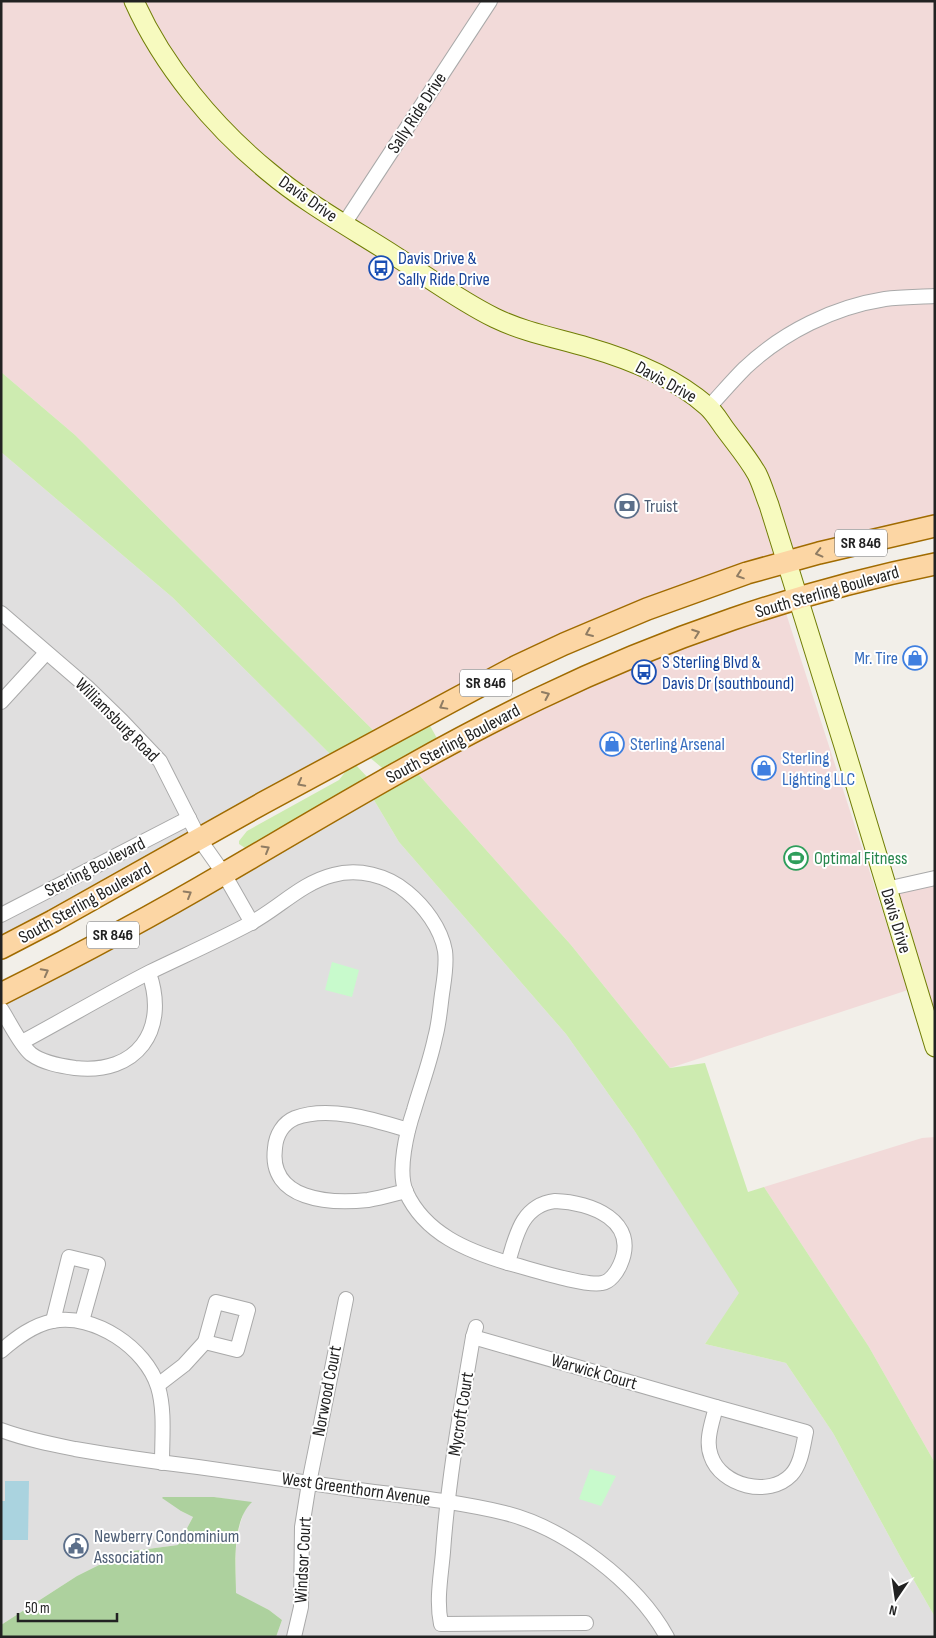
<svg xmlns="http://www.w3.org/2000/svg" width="936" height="1638" font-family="'Sofia Sans Condensed',sans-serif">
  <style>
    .residential { fill: #e0dfdf }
    .commercial { fill: #f2dad9 }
    .grass { fill: #cdebb0 }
    .forest { fill: #add19e }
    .park { fill: #c8facc }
    .water { fill: #aad3df }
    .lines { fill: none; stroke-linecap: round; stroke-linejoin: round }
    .street-casing { stroke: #a9a9a9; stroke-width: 16 }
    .secondary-casing { stroke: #707d05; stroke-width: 21 }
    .primary-casing { stroke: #a06b00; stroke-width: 24 }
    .street { stroke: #fff; stroke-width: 14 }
    .secondary { stroke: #f7fabf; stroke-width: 19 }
    .primary { stroke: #fcd6a4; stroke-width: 21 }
    .oneway { stroke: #8f7c63 }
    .labels { text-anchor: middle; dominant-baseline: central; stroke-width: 4; stroke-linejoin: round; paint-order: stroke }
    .shield { fill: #fff; stroke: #646464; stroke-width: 1 }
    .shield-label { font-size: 16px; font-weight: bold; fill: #222 }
    .street-label { font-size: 18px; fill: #222; stroke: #fff }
    .transit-label { font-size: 18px; fill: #164399; stroke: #fff; text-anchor: start }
    .service-label { font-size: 18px; fill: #4e5e75; stroke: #fff; text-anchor: start }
    .shop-label { font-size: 18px; fill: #366cbe; stroke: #fff; text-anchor: start }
    .leisure-label { font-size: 18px; fill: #27864d; stroke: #fff; text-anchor: start }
  </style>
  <rect width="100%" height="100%" fill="#f2efe9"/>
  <!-- residential -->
  <g class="residential">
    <path d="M1,452l171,145 167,166 -338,185z"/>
    <path d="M368,790l31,52 167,192 68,96 106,163 -35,51 81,19 47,70 68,125 34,59v20h-659l6,-17 -13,-10 -33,-16v-46l4,-24 5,-15 6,-6 -37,-6 -33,14 12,6 -15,28 -53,7 -48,24 -76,49v-631z"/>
  </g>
  <!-- commercial -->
  <g class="commercial">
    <path d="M1,1h934v525l-148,35 -411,172 -301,-298 -74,-63z"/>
    <path d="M783,604l125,386 -238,78 -99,-123 -160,-179 86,-47z"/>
    <path d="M935,878v169l-49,-158z"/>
    <path d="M935,1137v326l-66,-116 -105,-160 158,-49z"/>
  </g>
  <!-- grass -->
  <g class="grass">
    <path d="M1,372l74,63 301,298 -44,23 -160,-159 -171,-145z"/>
    <path d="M428,722l11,20 -52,30 -19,-16z"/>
    <path d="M354,763l16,17 -121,67 -4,1 -6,-4v-3l8,-10 92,-51 10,-13z"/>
    <path d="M411,766l160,179 99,123 35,-5 43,129 16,-5 105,160 66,116v154l-34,-59 -68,-125 -47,-70 -81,-19 34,-51 -105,-163 -68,-96 -167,-192 -31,-52z"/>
  </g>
  <!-- forest -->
  <path class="forest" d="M163,1497h51l38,5c-21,20 -16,65 -16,91l33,17 13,10 -6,17h-275v-12l76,-49 48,-24 53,-7 15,-28 -12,-6 -19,-13z"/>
  <!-- park -->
  <g class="park">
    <path d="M332,962l27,8 -7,27 -27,-7z"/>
    <path d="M590,1469l26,7 -15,30 -22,-7z"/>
  </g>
  <!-- water -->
  <path class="water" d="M5,1481h24l-1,59h-27v-39h4z"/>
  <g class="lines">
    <!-- street casing -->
    <g class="street-casing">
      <g id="street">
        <path d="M344,224l146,-223"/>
        <path d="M709,407c12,-13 24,-27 36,-39 38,-36 89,-61 140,-69 16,-2 33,-2 50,-3"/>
        <path d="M1,613l86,74 35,34 38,40 40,79 24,34 28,49"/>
        <path d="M1,702l45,-49"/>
        <path d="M886,889l49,-11"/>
        <path d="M1,915l188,-97"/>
        <path d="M1,1009c8,12 19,36 30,45 12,9 30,12 44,14 62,7 94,-38 74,-95"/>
        <path d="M22,1042c43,-23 85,-48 128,-70 33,-16 67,-31 99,-48 29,-15 52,-41 84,-49 25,-7 54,0 74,17 17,14 34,36 38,59 2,14 -1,29 -3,43 -2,15 -3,30 -7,44 -5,24 -14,48 -21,72 -7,21 -17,61 -8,82 19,42 62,59 102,71"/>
        <path d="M406,1191c-12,3 -25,7 -38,9 -37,4 -100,1 -93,-52 1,-13 8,-25 20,-30 34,-13 80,2 113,12"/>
        <path d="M555,1201c36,1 85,20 65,64 -3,7 -10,17 -18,18 -17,4 -74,-15 -94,-20 8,-28 14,-58 47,-62z"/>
        <path d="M216,1302l32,8 -11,40 -32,-8z"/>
        <path d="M53,1321l16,-64 29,7 -16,57"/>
        <path d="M476,1327l-3,10c-12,71 -25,143 -30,215 -2,24 -7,48 -2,72l145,-1"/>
        <path d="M473,1337l243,70"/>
        <path d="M1,1351c15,-13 32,-26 52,-30 41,-8 93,27 105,66 7,23 4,51 4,76"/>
        <path d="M158,1385l26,-20 21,-23"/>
        <path d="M716,1407l90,25c-3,14 -5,33 -15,43 -22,23 -70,11 -80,-19 -6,-15 1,-33 5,-49z"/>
        <path d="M1,1430c24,9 49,14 74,19 40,7 82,13 123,18 51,7 102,15 154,22 51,7 103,12 153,24 60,15 132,69 162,124"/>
        <path d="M294,1637l7,-30 1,-80 7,-44 37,-184"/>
      </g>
    </g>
    <!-- secondary casing -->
    <g class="secondary-casing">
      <path id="secondary" d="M134,1c29,65 80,126 135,171 38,32 84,57 126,84 33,21 65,45 100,62 29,14 61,20 92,29 42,12 87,30 120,59 7,6 13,16 18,23 11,15 23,29 32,45 5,10 8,21 12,31l75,241 91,301"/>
    </g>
    <!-- primary casing -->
    <g class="primary-casing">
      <g id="primary">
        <path d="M1,948l52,-27 210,-118 187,-101 67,-36 47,-22 83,-35 100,-36 72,-20 116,-27"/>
        <path d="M1,994c76,-38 151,-78 224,-121 103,-60 205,-122 313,-174 124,-60 262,-108 397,-135"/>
      </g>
    </g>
    <!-- street -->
    <use href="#street" class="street"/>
    <!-- secondary -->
    <use href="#secondary" class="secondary"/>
    <!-- primary -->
    <use href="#primary" class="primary"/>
  </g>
  <!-- one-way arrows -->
  <defs><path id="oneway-chevron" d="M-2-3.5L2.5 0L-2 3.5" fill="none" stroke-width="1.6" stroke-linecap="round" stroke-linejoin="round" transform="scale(1.25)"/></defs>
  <g class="oneway">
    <use href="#oneway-chevron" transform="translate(819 553) rotate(166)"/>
    <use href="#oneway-chevron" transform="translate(740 575) rotate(161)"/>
    <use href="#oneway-chevron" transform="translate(589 633) rotate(157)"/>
    <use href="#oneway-chevron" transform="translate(696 633) rotate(-20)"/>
    <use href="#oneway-chevron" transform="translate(546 695) rotate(-24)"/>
    <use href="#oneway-chevron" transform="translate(443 706) rotate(151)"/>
    <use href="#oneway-chevron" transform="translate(301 783) rotate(152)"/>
    <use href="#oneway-chevron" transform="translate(266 849) rotate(-30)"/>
    <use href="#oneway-chevron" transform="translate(188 894) rotate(-30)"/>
    <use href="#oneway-chevron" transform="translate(45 972) rotate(-28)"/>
  </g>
  <!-- icons -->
  <defs>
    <g id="bus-ring" transform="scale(1.25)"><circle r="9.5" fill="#fff" stroke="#1a4fb4" stroke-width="1.5"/><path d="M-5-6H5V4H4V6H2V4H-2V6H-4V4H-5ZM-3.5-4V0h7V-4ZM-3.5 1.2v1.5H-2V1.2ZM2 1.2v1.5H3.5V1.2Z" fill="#1a4fb4"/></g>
    <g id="bank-ring" transform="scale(1.25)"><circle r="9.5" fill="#fff" stroke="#5c6f8a" stroke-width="1.5"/><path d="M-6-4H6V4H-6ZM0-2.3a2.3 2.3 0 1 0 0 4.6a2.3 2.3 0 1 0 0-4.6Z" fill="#5c6f8a"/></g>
    <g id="shop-ring" transform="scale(1.25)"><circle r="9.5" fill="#fff" stroke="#3f7fe0" stroke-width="1.5"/><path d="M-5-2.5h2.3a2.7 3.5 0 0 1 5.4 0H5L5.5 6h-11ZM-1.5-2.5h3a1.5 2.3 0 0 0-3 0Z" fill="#3f7fe0"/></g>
    <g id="stadium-ring" transform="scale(1.25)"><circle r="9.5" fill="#fff" stroke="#2e9e5b" stroke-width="1.5"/><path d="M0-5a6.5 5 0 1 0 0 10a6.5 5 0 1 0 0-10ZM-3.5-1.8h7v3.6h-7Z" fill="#2e9e5b"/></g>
    <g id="civic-ring" transform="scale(1.25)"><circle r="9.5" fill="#fff" stroke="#5c6f8a" stroke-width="1.5"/><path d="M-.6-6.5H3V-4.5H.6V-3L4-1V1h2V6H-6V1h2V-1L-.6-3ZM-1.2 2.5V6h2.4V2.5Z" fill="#5c6f8a"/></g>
  </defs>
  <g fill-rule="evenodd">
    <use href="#bus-ring" x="381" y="268"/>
    <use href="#bank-ring" x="627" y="506"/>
    <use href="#shop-ring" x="915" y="658"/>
    <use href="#bus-ring" x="644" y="672"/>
    <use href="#shop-ring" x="612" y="744"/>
    <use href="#shop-ring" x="764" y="768"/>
    <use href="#stadium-ring" x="796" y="858"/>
    <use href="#civic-ring" x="76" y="1546"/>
  </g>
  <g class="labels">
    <!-- shield labels -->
    <g class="shield">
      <rect x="835" y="529.5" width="52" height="27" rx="4"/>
      <rect x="460" y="669.5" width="52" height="27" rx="4"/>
      <rect x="87" y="921.5" width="52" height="27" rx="4"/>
    </g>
    <g class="shield-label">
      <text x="861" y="543">SR 846</text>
      <text x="486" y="683">SR 846</text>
      <text x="113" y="935">SR 846</text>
    </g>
    <!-- street labels -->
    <g class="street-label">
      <text transform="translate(417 113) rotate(-57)">Sally Ride Drive</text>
      <text transform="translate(308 199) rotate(35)">Davis Drive</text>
      <text transform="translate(666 382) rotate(29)">Davis Drive</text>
      <text transform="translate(827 592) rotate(-16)">South Sterling Boulevard</text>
      <text transform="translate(117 720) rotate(45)">Williamsburg Road</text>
      <text transform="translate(453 744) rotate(-28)">South Sterling Boulevard</text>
      <text transform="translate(95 867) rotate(-27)">Sterling Boulevard</text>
      <text transform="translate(85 903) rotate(-29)">South Sterling Boulevard</text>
      <text transform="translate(896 921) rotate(73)">Davis Drive</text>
      <text transform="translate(594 1372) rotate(16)">Warwick Court</text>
      <text transform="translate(327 1391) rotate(-79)">Norwood Court</text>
      <text transform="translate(461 1414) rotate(-81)">Mycroft Court</text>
      <text transform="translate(356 1489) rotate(8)">West Greenthorn Avenue</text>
      <text transform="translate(303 1560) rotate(-87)">Windsor Court</text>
    </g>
    <!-- transit labels -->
    <g class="transit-label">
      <text x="398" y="258">Davis Drive &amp;<tspan x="398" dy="21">Sally Ride Drive</tspan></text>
      <text x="662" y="662">S Sterling Blvd &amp;<tspan x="662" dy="21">Davis Dr (southbound)</tspan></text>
    </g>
    <!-- service labels -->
    <g class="service-label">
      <text x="644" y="506">Truist</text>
      <text x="94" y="1536">Newberry Condominium<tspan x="94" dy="21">Association</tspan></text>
    </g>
    <!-- shop labels -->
    <g class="shop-label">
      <text x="898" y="658" text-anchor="end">Mr. Tire</text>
      <text x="630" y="744">Sterling Arsenal</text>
      <text x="782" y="758">Sterling<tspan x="782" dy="21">Lighting LLC</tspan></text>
    </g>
    <!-- leisure labels -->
    <g class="leisure-label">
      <text x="814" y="858">Optimal Fitness</text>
    </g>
  </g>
  <!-- border -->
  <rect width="936" height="1638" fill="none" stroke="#222222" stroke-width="5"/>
  <!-- north arrow -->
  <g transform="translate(896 1598) rotate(193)" stroke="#ffffff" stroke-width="4" paint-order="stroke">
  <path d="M0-4L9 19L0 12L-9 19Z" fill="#222222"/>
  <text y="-8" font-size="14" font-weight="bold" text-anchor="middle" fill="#222222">N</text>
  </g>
  <!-- scale -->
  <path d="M18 1613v8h99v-8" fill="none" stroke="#222222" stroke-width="2.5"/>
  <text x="25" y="1613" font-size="15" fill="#222222" stroke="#ffffff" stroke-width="4" paint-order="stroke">50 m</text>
</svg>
